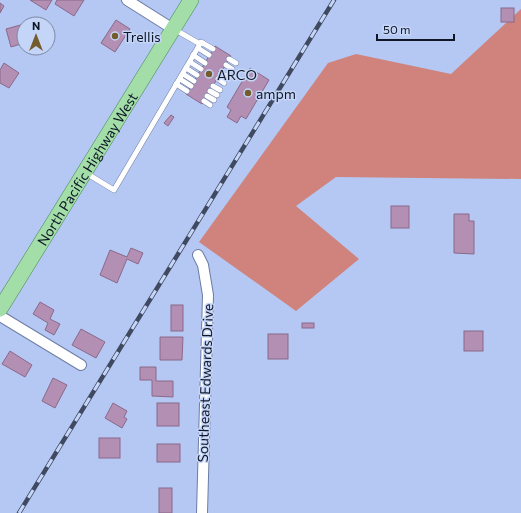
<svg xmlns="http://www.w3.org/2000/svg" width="521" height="513" font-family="Commissioner,sans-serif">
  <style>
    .green { fill: #cf837c }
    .building { fill: #b390b3; stroke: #8a698a }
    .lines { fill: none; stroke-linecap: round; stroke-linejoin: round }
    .lane-casing { stroke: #6c7da5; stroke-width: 6 }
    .street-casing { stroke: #6c7da5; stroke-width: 12 }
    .primary-casing { stroke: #488a56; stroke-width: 16 }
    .lane { stroke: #fff; stroke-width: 5 }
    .street { stroke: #fff; stroke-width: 10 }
    .primary { stroke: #a3dea9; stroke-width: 15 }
    .rail-casing { stroke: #3f4960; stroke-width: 4.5 }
    .rail { stroke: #c5d5f8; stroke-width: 3; stroke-dasharray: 9; stroke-linecap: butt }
    .poi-dot { fill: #735d2d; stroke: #c5d5f8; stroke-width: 1.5 }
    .labels { text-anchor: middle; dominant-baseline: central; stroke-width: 3; stroke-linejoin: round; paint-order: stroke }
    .poi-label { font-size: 14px; fill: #0f1625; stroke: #c5d5f8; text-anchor: start }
    .street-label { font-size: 14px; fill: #0f1625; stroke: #c5d5f8 }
  </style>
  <rect width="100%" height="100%" fill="#b5c8f3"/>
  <!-- green -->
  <path class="green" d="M521,9v170l-185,-2 -40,29 63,53 -63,52 -97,-69 129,-179 28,-9 95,20z"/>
  <!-- building -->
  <g class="building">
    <path d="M30,0h22l-6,10z"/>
    <path d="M57,0h27l-10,16 -19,-12z"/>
    <path d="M0,3l4,3 -4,7z"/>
    <rect x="501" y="8" width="13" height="14"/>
    <path d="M116,20l14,9 -15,23 -14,-9z"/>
    <path d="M24,24v19l-13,4 -5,-18z"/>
    <path d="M215,46l16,10 -29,48 -16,-10z"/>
    <path d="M4,63l15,10 -10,15 -9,-5v-13z"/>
    <path d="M250,68l19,12 -23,39 -5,-3 -4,7 -10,-6 4,-7 -4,-3z"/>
    <path d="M171,115l3,2 -6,9 -4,-3z"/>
    <rect x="391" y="206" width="18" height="22"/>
    <path d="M454,214h15v7h5v33l-20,-1z"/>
    <path d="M131,248l12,5 -5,11 -11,-5 -10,24 -17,-8 10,-25 17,7z"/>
    <path d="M40,302l14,8 -4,9 10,5 -6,11 -9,-5 3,-7 -15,-9z"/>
    <rect x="171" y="305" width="12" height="26"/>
    <rect x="302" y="323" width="12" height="5"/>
    <path d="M81,329l24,13 -9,16 -24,-13z"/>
    <rect x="464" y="331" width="19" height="20"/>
    <rect x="268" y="334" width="20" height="25"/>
    <path d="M160,337h23l-1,23h-22z"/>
    <path d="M10,351l22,14 -7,12 -23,-13z"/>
    <path d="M140,367h16v14h17v16l-21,-1v-16h-12z"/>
    <path d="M53,378l14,7 -12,23 -13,-7z"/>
    <path d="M113,403l14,8 -3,6 3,2 -5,9 -17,-10z"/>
    <rect x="157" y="403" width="22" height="23"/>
    <rect x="99" y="438" width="21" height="20"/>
    <rect x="157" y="444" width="23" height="18"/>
    <rect x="159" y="488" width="13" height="25"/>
  </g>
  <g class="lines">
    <!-- lane casing -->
    <g class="lane-casing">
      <g id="lane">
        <path d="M201,42l12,7"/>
        <path d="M198,48l11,7"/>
        <path d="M193,55l12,8"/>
        <path d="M229,59l7,4"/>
        <path d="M190,62l11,7"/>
        <path d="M226,65l6,4"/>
        <path d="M186,68l11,7"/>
        <path d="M221,73l7,4"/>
        <path d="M183,74l11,7"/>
        <path d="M180,79l11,7"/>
        <path d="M218,79l6,4"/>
        <path d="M176,84l11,7"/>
        <path d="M213,86l7,4"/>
        <path d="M210,91l7,4"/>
        <path d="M207,96l7,4"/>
        <path d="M204,101l6,4"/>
        <path d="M86,173l28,17 86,-146 -26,-15"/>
      </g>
    </g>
    <!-- street casing -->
    <g class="street-casing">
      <g id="street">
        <path d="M127,0l46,29"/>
        <path d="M198,255l5,10 5,30 -6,218"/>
        <path d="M0,316l81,49"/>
      </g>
    </g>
    <!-- primary casing -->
    <g class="primary-casing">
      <g id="primary">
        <path id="s1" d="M0,309l191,-309"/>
      </g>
    </g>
    <!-- lane -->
    <use href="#lane" class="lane"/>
    <!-- street -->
    <use href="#street" class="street"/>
    <!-- primary -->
    <use href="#primary" class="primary"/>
    <!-- rail casing -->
    <g class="rail-casing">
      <path id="rail" d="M19,513l315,-513"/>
    </g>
    <!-- rail -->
    <use href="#rail" class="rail"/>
  </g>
  <!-- markers -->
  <g class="poi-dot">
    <circle cx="115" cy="36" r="4"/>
    <circle cx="209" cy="74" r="4"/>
    <circle cx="248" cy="93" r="4"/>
  </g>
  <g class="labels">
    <!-- poi labels -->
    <g class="poi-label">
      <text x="123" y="36">Trellis</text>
      <text x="217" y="74">ARCO</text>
      <text x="256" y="93">ampm</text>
    </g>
    <!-- street labels -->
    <g class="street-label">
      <text stroke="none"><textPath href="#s1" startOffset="165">North Pacific Highway West</textPath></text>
      <text transform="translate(205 383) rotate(-88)">Southeast Edwards Drive</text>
    </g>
  </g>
  <!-- north arrow -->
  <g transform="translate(36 36)"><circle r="19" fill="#c5d5f8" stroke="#7c89a4"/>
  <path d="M0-3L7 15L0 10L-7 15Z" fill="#735d2d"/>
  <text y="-6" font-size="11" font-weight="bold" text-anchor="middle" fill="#0f1625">N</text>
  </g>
  <!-- scale -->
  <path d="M377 34v6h77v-6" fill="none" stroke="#0f1625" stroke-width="2"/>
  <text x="383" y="34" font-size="12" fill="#0f1625" stroke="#c5d5f8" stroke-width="3" paint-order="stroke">50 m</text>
</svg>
